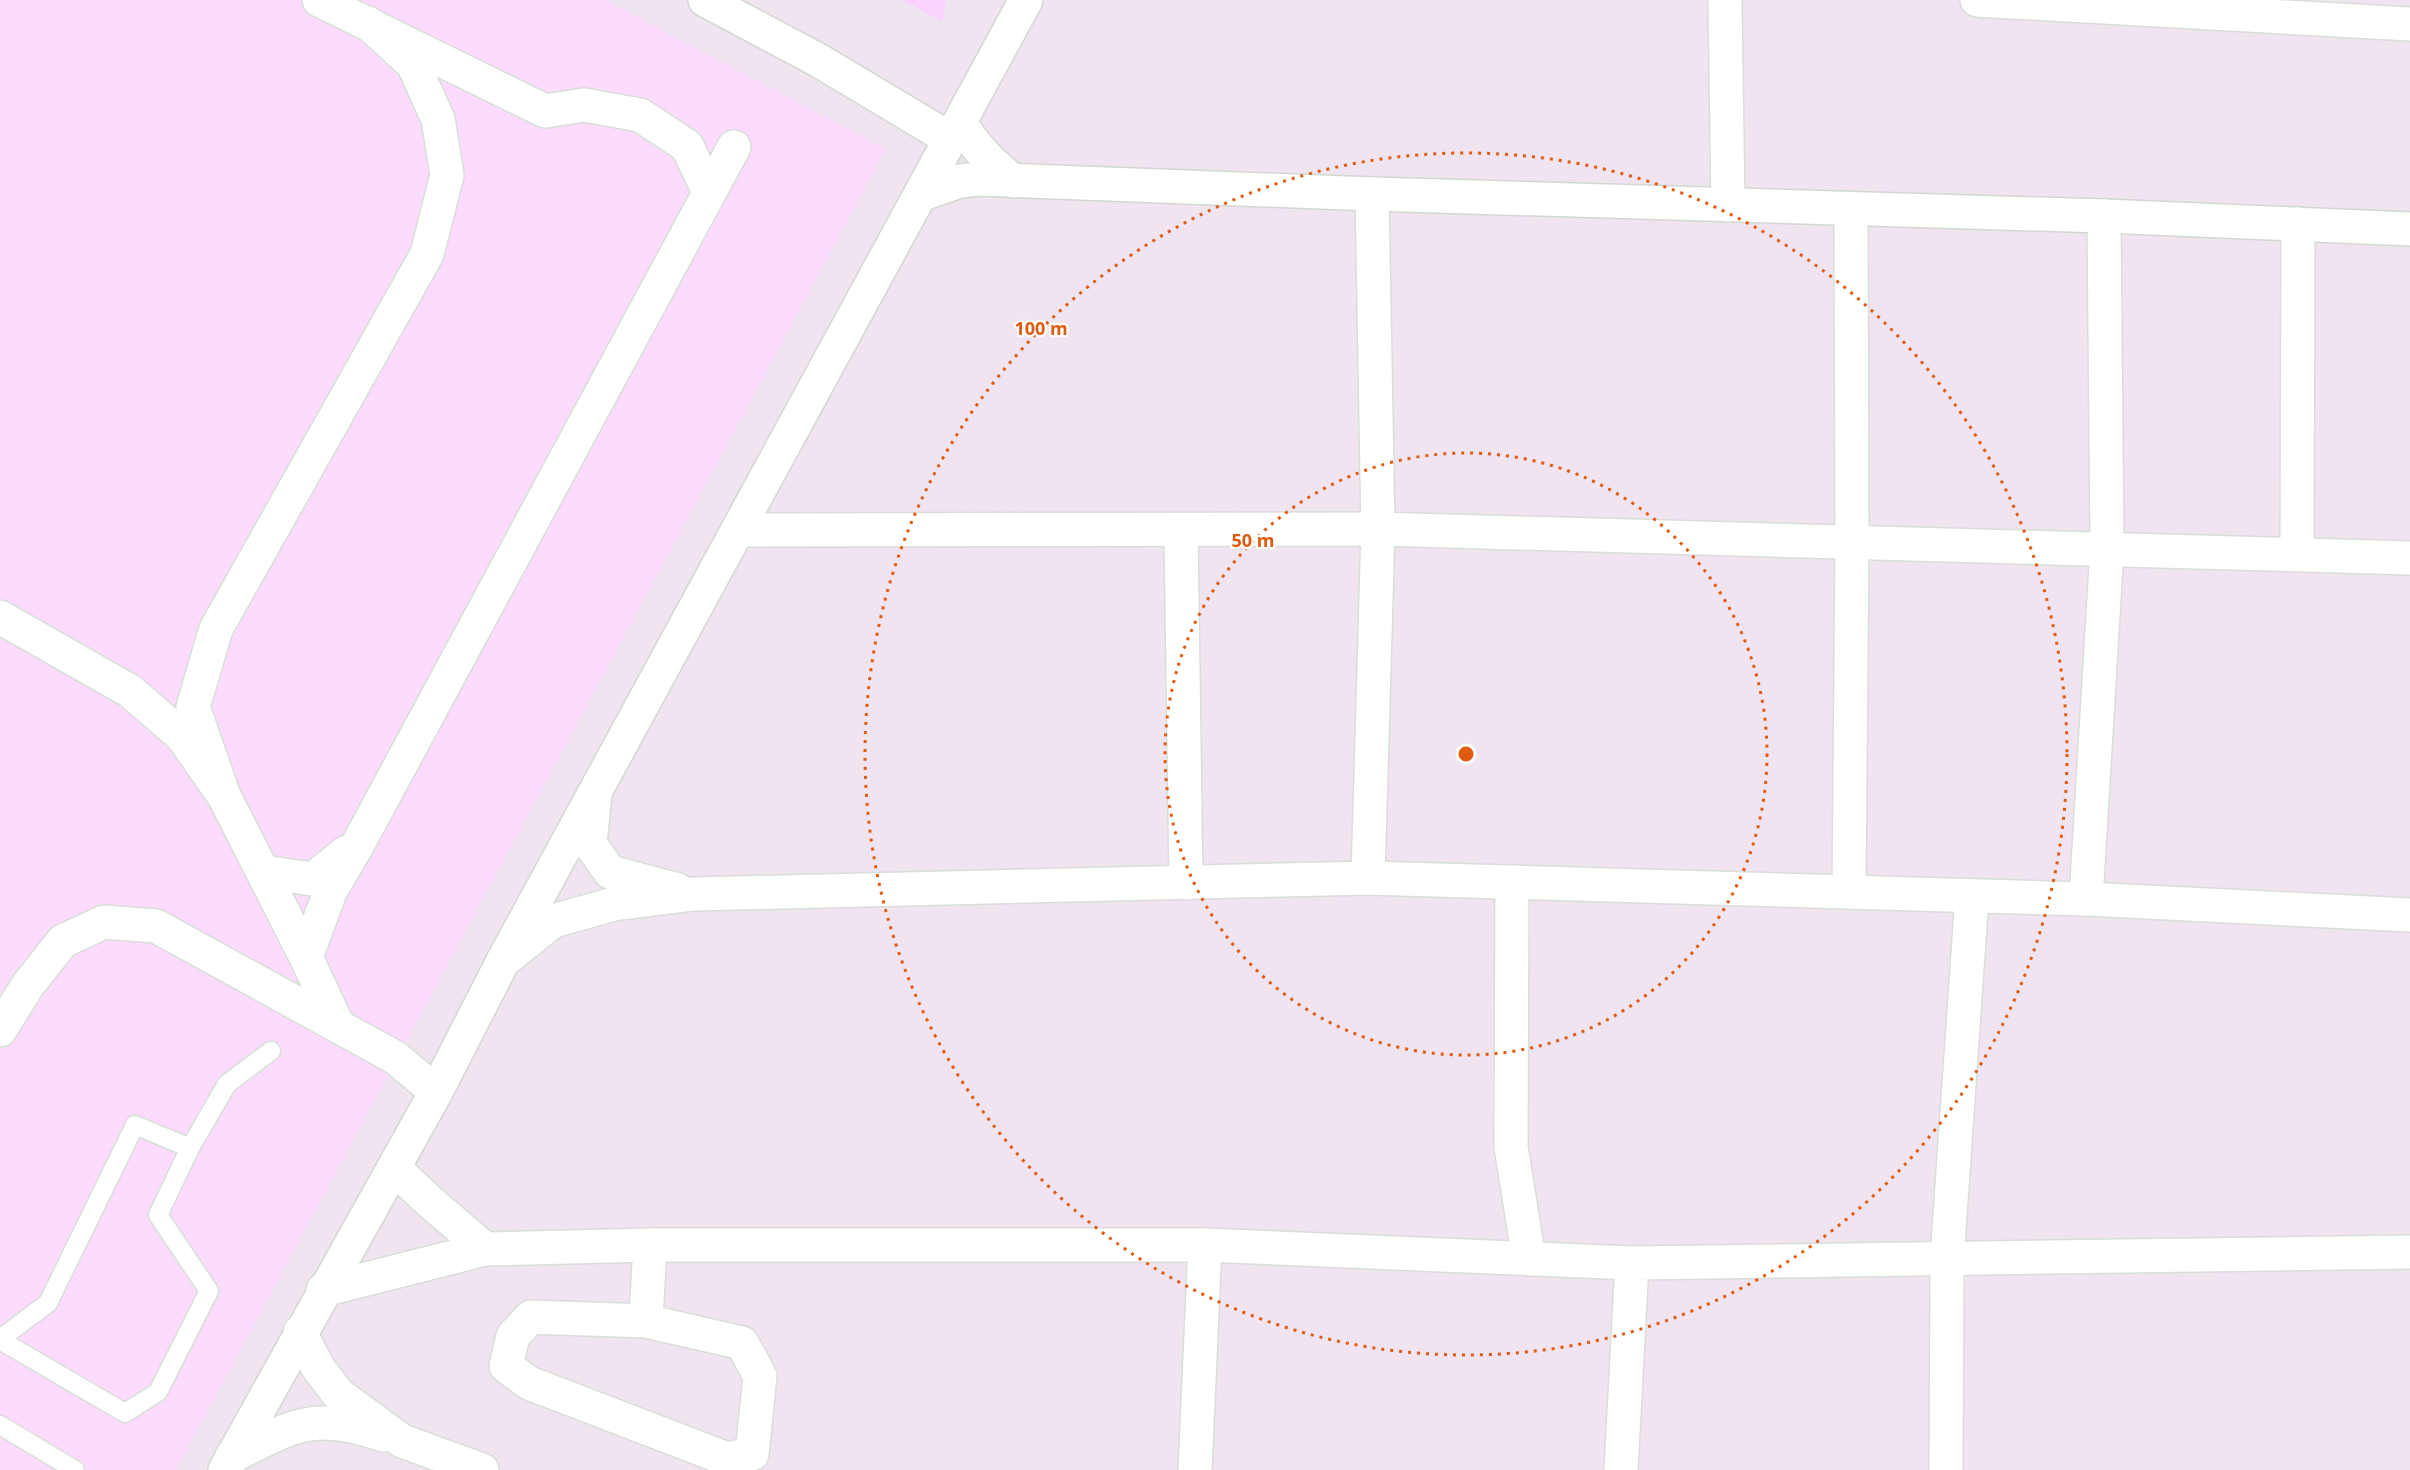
<svg xmlns="http://www.w3.org/2000/svg" width="2410" height="1470" font-family="'Open Sans',sans-serif">
  <style>
    .commercial { fill: #fcdbff }
    .sand { fill: #fad2fe }
    .lines { fill: none; stroke-linecap: round; stroke-linejoin: round }
    .lane-casing { stroke: #d8dfd7; stroke-width: 21 }
    .street-casing { stroke: #d8dfd7; stroke-width: 36 }
    .secondary-casing { stroke: #d1d9cf; stroke-width: 36 }
    .lane { stroke: #fff; stroke-width: 18 }
    .street { stroke: #fff; stroke-width: 33 }
    .secondary { stroke: #fff; stroke-width: 33 }
    .ring { fill: none; stroke: #e15a10; stroke-width: 3; stroke-dasharray: 3 6 }
    .centre { fill: #e15a10; stroke: #fff; stroke-width: 3 }
    .ring-label { font-size: 18px; text-anchor: middle; font-weight: bold; fill: #e15a10; stroke: #fff; stroke-width: 4.5; stroke-linejoin: round; paint-order: stroke }
  </style>
  <rect width="100%" height="100%" fill="#efe4f0"/>
  <!-- commercial -->
  <path class="commercial" d="M0,0h605l281,149 -710,1321h-176z"/>
  <!-- sand -->
  <path class="sand" d="M902,0h45l-5,21z"/>
  <g class="lines">
    <!-- lane casing -->
    <g class="lane-casing">
      <g id="lane">
        <path d="M0,1339l48,-36 87,-178 55,23"/>
        <path d="M0,1340l125,73 33,-21 51,-101 -51,-76 32,-67 37,-64 44,-33"/>
        <path d="M0,1425l75,45"/>
      </g>
    </g>
    <!-- street casing -->
    <g class="street-casing">
      <g id="street">
        <path d="M319,0l226,111 39,-6 56,10 47,31 22,46"/>
        <path d="M1725,0l3,205"/>
        <path d="M1977,0l433,24"/>
        <path d="M738,530l640,-1 1032,29"/>
        <path d="M1181,530l5,353"/>
        <path d="M2297,554l1,-330"/>
        <path d="M0,617l130,74 52,45 42,60 -31,-89 23,-78 211,-375 20,-79 -9,-56 -25,-55 -45,-41"/>
        <path d="M595,793l-5,51 20,28 68,18"/>
        <path d="M224,796l82,161 24,-65 28,-48 376,-697"/>
        <path d="M263,872l50,7 34,-27"/>
        <path d="M1368,878l10,-349 -6,-335"/>
        <path d="M1512,882l-1,265 18,112"/>
        <path d="M1849,892l3,-350 -1,-333"/>
        <path d="M2086,899l21,-350 -3,-333"/>
        <path d="M306,957l32,69"/>
        <path d="M503,961l50,-40 61,-17 80,-10 674,-16 718,21 324,16"/>
        <path d="M0,1030l28,-45 35,-44 41,-19 52,4 240,132 40,34"/>
        <path d="M394,1168l35,33 56,48"/>
        <path d="M323,1290l162,-41 165,-4h555l427,18"/>
        <path d="M646,1321l96,22 18,33 -8,78 -25,5 -198,-76 -23,-17 7,-30 18,-19 115,4 4,-76"/>
        <path d="M300,1332l17,34 21,28 64,47 80,29"/>
        <path d="M232,1456c63,-31 81,-45 151,-21"/>
        <path d="M1195,1470l10,-225"/>
        <path d="M1621,1470l11,-207 778,-11"/>
        <path d="M1946,1470l1,-211 25,-363"/>
      </g>
    </g>
    <!-- secondary casing -->
    <g class="secondary-casing">
      <g id="secondary">
        <path d="M705,0l113,60 132,79"/>
        <path d="M960,122c14,24 31,41 53,59"/>
        <path d="M920,195l40,-14 19,-2 393,15 732,22 306,13"/>
        <path d="M225,1470l211,-378 67,-131 523,-961"/>
      </g>
    </g>
    <!-- lane -->
    <use href="#lane" class="lane"/>
    <!-- street -->
    <use href="#street" class="street"/>
    <!-- secondary -->
    <use href="#secondary" class="secondary"/>
  </g>
  <!-- distance rings -->
  <g class="ring">
    <circle cx="1466" cy="754" r="301"/>
    <circle cx="1466" cy="754" r="601"/>
  </g>
  <circle cx="1466" cy="754" r="9" class="centre"/>
  <g class="ring-label">
    <text x="1041" y="335">100 m</text>
    <text x="1253" y="547">50 m</text>
  </g>
</svg>
